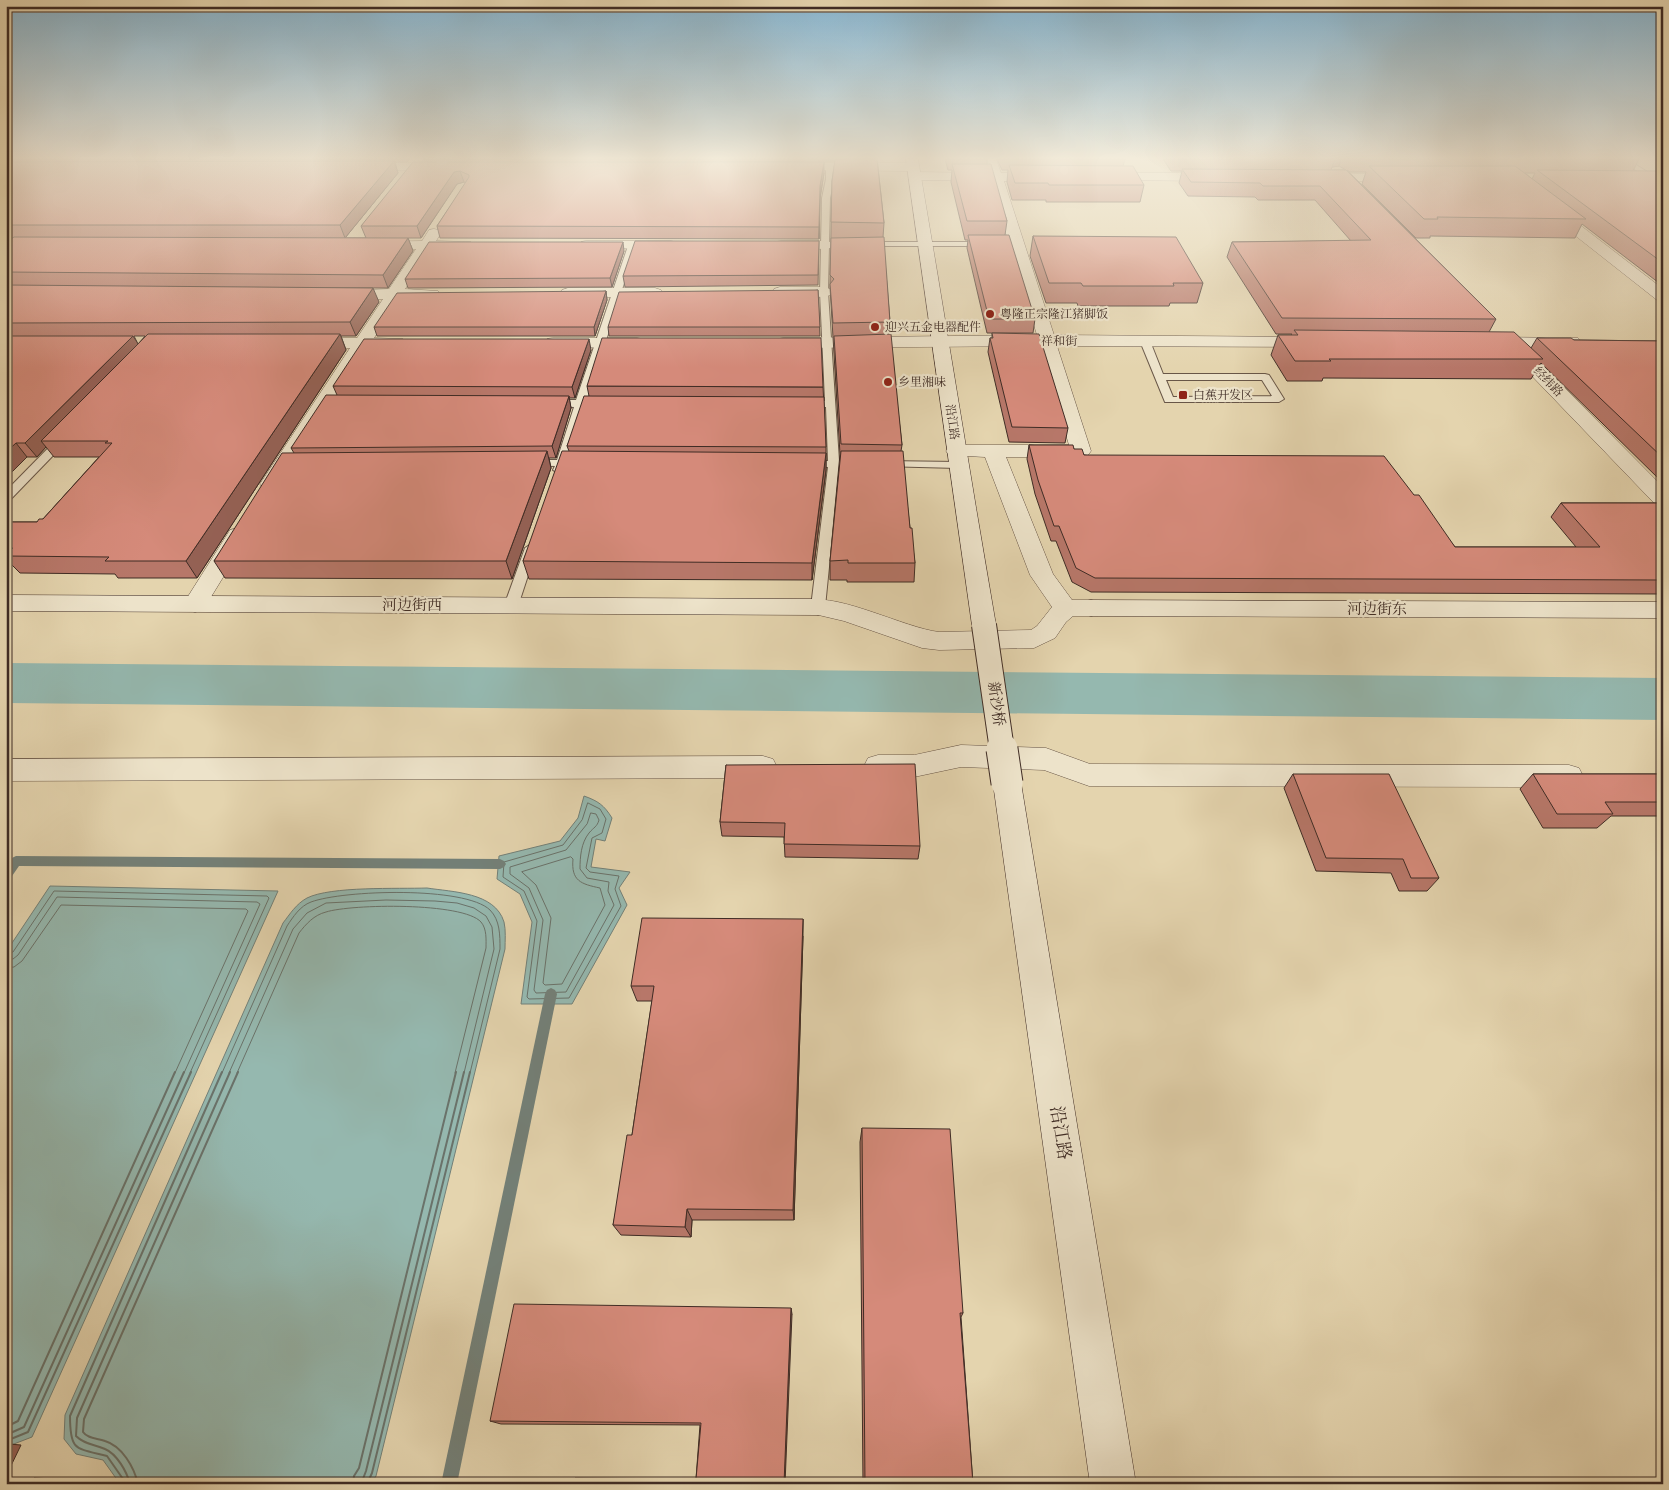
<svg xmlns="http://www.w3.org/2000/svg" width="1669" height="1490" font-family="'IM FELL DW Pica','Noto Serif SC',serif">
  <style>
    .water { fill: #95b8af; stroke: #738078 }
    .lines { fill: none; stroke-linecap: round; stroke-linejoin: round }
    .shore-far1 { stroke: #6a726a; stroke-width: 1 }
    .shore { stroke: #6a726a; stroke-width: 2 }
    .stream { fill: #738078; fill-rule: evenodd }
    .river { fill: #95b8af; fill-rule: evenodd }
    .lane-casing { stroke: #685647; stroke-width: 2 }
    .street-casing { stroke: #685647; stroke-width: 1 }
    .secondary-casing { stroke: #3f2c25; stroke-width: 1 }
    .lane { fill: #ede3ca; fill-rule: evenodd }
    .street { fill: #ede3ca; fill-rule: evenodd }
    .secondary { fill: #ede3ca; fill-rule: evenodd }
    .secondary-bridge-far1-casing { stroke: #3f2c25; stroke-width: 26; stroke-linecap: butt }
    .secondary-bridge-casing { stroke: #3f2c25; stroke-width: 33; stroke-linecap: butt }
    .secondary-bridge-far1 { stroke: #ede3ca; stroke-width: 24 }
    .secondary-bridge { stroke: #ede3ca; stroke-width: 31 }
    .wall { fill: #b77769; stroke: #3f2c25; fill-rule: evenodd }
    .shaded-wall { fill: #956155; stroke: #3f2c25 }
    .building { fill: #d58a7a; stroke: #3f2c25 }
    .poi-dot { fill: #8f2418; stroke: #ede3ca; stroke-width: 2 }
    .labels { text-anchor: middle; dominant-baseline: central; stroke-width: 4.5; stroke-linejoin: round; paint-order: stroke }
    .far-poi-label { font-size: 12px; fill: #3f2c25; stroke: #ede3ca; text-anchor: start }
    .far-street-label { font-size: 12px; fill: #3f2c25; stroke: #ede3ca }
    .street-label { font-size: 15px; fill: #3f2c25; stroke: #ede3ca }
    .near-street-label { font-size: 18px; fill: #3f2c25; stroke: #ede3ca }
  </style>
  <rect width="100%" height="100%" fill="#e4d4ae"/>
  <filter id="stains"><feTurbulence type="fractalNoise" baseFrequency=".004" numOctaves="4"/><feColorMatrix values="0 0 0 0 .2 0 0 0 0 .09 0 0 0 0 .02 0 0 0 .5 -.17"/></filter>
  <radialGradient id="worn" r=".72"><stop offset=".6" stop-color="#630" stop-opacity="0"/><stop offset="1" stop-color="#630" stop-opacity=".3"/></radialGradient>
  <!-- water -->
  <g class="water">
    <path d="M584,796c14,5 20,9 28,22l-7,23 -9,-2 -5,28 39,5 -11,16 8,17 -55,99h-51l11,-82 -12,-28 -23,-15 2,-23 61,-15 18,-23z"/>
    <path d="M50,886l228,5 -246,546 -26,10v-495z"/>
    <path d="M427,888c25,4 68,4 77,34 2,8 1,19 1,27l-129,527 -5,8h-249l-4,-3 -15,-21 -27,-6 -12,-15 1,-24 218,-492c7,-9 13,-19 24,-25 24,-12 91,-9 120,-10z"/>
  </g>
  <g class="lines">
    <!-- shore-far1 -->
    <g class="shore-far1">
      <path d="M588,803l12,6 6,10 -4,14 -10,5 -6,30 4,4 29,4 -4,13 6,17 -52,92 -40,1 -2,-2 10,-76 -13,-30 -21,-14 1,-15 59,-17 19,-25z"/>
      <path d="M591,813l5,1 3,6c-2,7 -5,7 -10,13 -8,10 -9,24 -9,36l7,9 22,4 -1,9 6,14 -48,87 -30,1 -2,-3 9,-70 -14,-32 -19,-14v-7l56,-17 21,-26z"/>
      <path d="M571,857l2,2c-2,22 8,25 27,29l5,17 -43,79 -17,1 -2,-2 8,-65 -15,-33 -14,-13z"/>
      <path d="M6,954l7,-2 41,-61 213,5 2,2 -79,175"/>
      <path d="M6,960l7,-1 5,-4 39,-58 200,5 3,2 -76,169"/>
      <path d="M6,968l8,-1 8,-6 39,-56 185,4 2,2 -73,162"/>
      <path d="M222,1073l65,-147c6,-9 13,-20 24,-24 32,-12 154,-16 179,8 10,10 10,25 10,39l-30,124"/>
      <path d="M229,1073l64,-144 14,-16 19,-10 60,-3 49,1 22,2 17,5 12,8 6,11 2,22 -30,124"/>
      <path d="M237,1073l62,-140c7,-9 15,-18 27,-21 25,-8 137,-10 155,10 6,7 5,18 5,26l-31,125"/>
    </g>
    <!-- shore -->
    <g class="shore">
      <path d="M6,1427l12,-6 157,-349"/>
      <path d="M6,1435l18,-8 160,-355"/>
      <path d="M6,1441l22,-9 163,-360"/>
      <path d="M124,1484l-1,-5 -16,-23c-32,-8 -37,-5 -37,-40l152,-344"/>
      <path d="M130,1484c-3,-12 -13,-30 -25,-35 -11,-5 -20,-4 -29,-13l1,-18 153,-346"/>
      <path d="M138,1484c-4,-17 -16,-38 -33,-43 -8,-3 -17,-2 -22,-9l1,-13 154,-347"/>
      <path d="M353,1484l1,-8 5,-8 97,-396"/>
      <path d="M361,1484l5,-13 98,-399"/>
      <path d="M367,1484l5,-11 98,-401"/>
    </g>
    <!-- stream -->
    <g class="stream">
      <path d="M16,856l484,3 4,2 2,3 -2,3 -4,2 -481,-3 -9,13 -4,2c0,-10 -1,-21 10,-25z"/>
      <path d="M551,988l4,2 2,4 -100,490h-16l104,-490 2,-4z"/>
    </g>
    <!-- river -->
    <path class="river" d="M6,663l1657,15v42l-1657,-17z"/>
    <!-- lane casing -->
    <g class="lane-casing">
      <g id="lane">
        <path d="M1618,159h9l36,23v5z"/>
        <path d="M830,165l4,2v12l-4,19 -2,94 11,169h19l6,3 -6,3h-19l-14,140 -2,3h-10l-2,-3 17,-140h-22l-6,-3 6,-3h22l-2,-54h-21l-5,-3 5,-3h20l-5,-109 2,-94 4,-19v-12z"/>
        <path d="M861,242h127l4,2 -4,2h-124l-4,-2z"/>
        <path d="M629,243l7,2 -49,156h15l5,3 -5,3h-17l-17,53h10l6,3 -6,3h-12l-3,6 -4,1 -6,-3 2,-4 -28,-1 -2,-2 2,-2 4,-1h26l17,-53 -24,-1 -5,-3 5,-3h26z"/>
        <path d="M1145,338l5,3 13,33h102l4,1 15,24 -5,3h-114l-25,-61zM1166,380h96l10,16 -99,1z"/>
        <path d="M65,434l5,3 -1,2 -59,61 -4,1v-10l55,-56z"/>
        <path d="M884,461l74,1 6,3 -6,3 -78,-2 -2,-2 2,-2z"/>
        <path d="M531,544l6,4 -19,58 -2,3h-10l-2,-3 21,-58z"/>
      </g>
    </g>
    <!-- street casing -->
    <g class="street-casing">
      <g id="street">
        <path d="M986,159h10l5,14h43l7,4 -7,4h-40l50,154 258,2 6,1 3,4 -3,4 -6,1 -255,-1 34,105 -3,4 -7,2h-75l47,117 19,26h19l9,2 3,6 -3,6 -9,2h-18l-7,6 -11,16 -21,10 -95,2 -17,-2 -78,-27 -34,-8 -4,-6 4,-6c28,-8 95,27 129,31l92,-2 6,-4 15,-19 -22,-32 -45,-118 -36,-2 -3,-4 3,-4 7,-2h113l-29,-99 -257,2 -6,-1 -3,-4 3,-4 6,-1 254,-3 -47,-154 -75,-1 -7,-4 7,-4 73,1z"/>
        <path d="M358,163h87l6,4 -6,4 -92,-1 -1,-3 1,-3z"/>
        <path d="M788,163h126l6,4 -6,4 -131,-1 -1,-3 1,-3z"/>
        <path d="M1102,173h117l7,4 -7,4 -122,-1 -2,-3 2,-3z"/>
        <path d="M1317,173l84,1 7,4 -7,4 -89,-2 -2,-3z"/>
        <path d="M1549,204l5,1 109,84v13l-6,-2 -113,-89 -2,-3z"/>
        <path d="M434,229l5,1 2,3 -5,8 35,1 2,3 -2,3 -5,1h-35l-26,40 33,2 2,3 -2,3 -39,2 -25,39 29,1 3,4 -3,4 -36,1 -90,140 -7,2 -7,-2 -3,-4 90,-136h-45l-6,-1 -3,-4 3,-4 6,-1h52l26,-39h-45l-6,-2 -2,-3 2,-3 57,-2 27,-40h-42l-5,-1 -2,-3 2,-3 53,-1 7,-11z"/>
        <path d="M586,241h85l5,1 2,3 -2,3 -5,1 -90,-1 -2,-3 2,-3z"/>
        <path d="M781,241h44l5,1 2,3 -2,3 -5,1 -49,-1 -2,-3 2,-3z"/>
        <path d="M780,287h44l6,2 2,3 -2,3 -6,2 -50,-2 -2,-3 2,-3z"/>
        <path d="M568,288h87l6,2 2,3 -2,3 -6,2 -93,-2 -2,-3 2,-3z"/>
        <path d="M1488,337l90,1 3,4 -3,4 -6,1h-48l139,140v18l-8,-1 -151,-157 -22,-1 -3,-4 3,-4z"/>
        <path d="M553,338h84l6,1 3,4 -3,4 -6,1 -90,-1 -3,-4 3,-4z"/>
        <path d="M238,528l8,2 3,5 -46,75 -8,2 -8,-2 -4,-6 4,-6 43,-68z"/>
        <path d="M961,745l85,3 44,16 479,1 10,3 4,8 -4,8 -10,3 -480,-1 -45,-16 -83,-3 -47,10h-36l-10,-3 -4,-8 4,-8 10,-3h36z"/>
        <path d="M763,756l10,3 4,8 -4,8 -10,3 -757,3v-22z"/>
      </g>
    </g>
    <!-- secondary casing -->
    <g class="secondary-casing">
      <g id="secondary">
        <path d="M906,159h12c27,156 51,311 78,466l-3,6 -9,2 -9,-2 -3,-6z"/>
        <path d="M6,595l812,4 8,2 4,6 -4,6 -8,2 -812,-4z"/>
        <path d="M1091,600l572,2v16l-572,-2 -9,-2 -3,-6 3,-6z"/>
        <path d="M1007,772l10,3 4,8 115,701h-46l-97,-701 4,-8z"/>
      </g>
    </g>
    <!-- lane -->
    <use href="#lane" class="lane"/>
    <!-- street -->
    <use href="#street" class="street"/>
    <!-- secondary -->
    <use href="#secondary" class="secondary"/>
    <!-- secondary-bridge-far1 casing -->
    <g class="secondary-bridge-far1-casing">
      <path id="secondary-bridge-far1" d="M984,625l18,125"/>
    </g>
    <!-- secondary-bridge casing -->
    <g class="secondary-bridge-casing">
      <path id="secondary-bridge" d="M1002,749l5,34"/>
    </g>
    <!-- secondary-bridge-far1 -->
    <use href="#secondary-bridge-far1" class="secondary-bridge-far1"/>
    <!-- secondary-bridge -->
    <use href="#secondary-bridge" class="secondary-bridge"/>
  </g>
  <!-- wall -->
  <g class="wall">
    <path d="M6,159h404l-3,3h-12l3,11 -53,65h21l-5,-12 64,-64 -1,-3h453l7,64 -1,14 7,85 -1,12 13,111 -1,6 9,77 5,35 -1,19h-67v-2h-17v-19l10,-107 -10,-167 2,-106 3,-20 -132,1 121,11 -4,25 -1,41 -379,-1 -3,-12 29,-43 -2,-1 -7,2 -36,54h-13l5,13 -25,37 -220,-1 211,15 -23,34h-15l5,14 -149,228h-79l-3,-4 -95,-1 -8,-8h-6v-43h31l6,-3 56,-62h-45l-8,-10 -9,10h-10l-21,21v-236l6,-4h-6zM134,336h11l-7,8z"/>
    <path d="M945,159h42v5l20,57 -2,14 30,84 -2,14h-46l-20,-85 1,-8h-3l-14,-58 1,-12h-4z"/>
    <path d="M997,159h128l-2,7 21,19 -4,17h-94v-2h-34l-5,-18 1,-12h-6z"/>
    <path d="M1163,159h476l-6,12 30,3v112l-81,-62 -7,14 -145,-2v2h-14l-54,-54 4,-12h-16l-3,-2 149,149 -7,13 42,16 6,-10 37,2 89,1v142l-122,-120 -10,16 -208,-1 -1,3h-35l-16,-26 7,-20h13l1,-1h-16l-49,-77 5,-15 119,-1 -36,-41h-57l-3,-3 -67,-1 -9,-13 3,-12h-11zM1339,166l7,4h-15l1,-3zM1525,173h10l-3,6z"/>
    <path d="M1033,236l170,47 -6,20h-27l-1,3h-91l-1,-3h-31l-16,-47z"/>
    <path d="M819,241l-1,44 -193,2 -2,-11z"/>
    <path d="M624,251l-12,36 -204,1 -3,-9z"/>
    <path d="M818,290l2,46h-211l-1,-9z"/>
    <path d="M606,291l1,9 -12,36h-218l-3,-9z"/>
    <path d="M992,333l76,95 -3,15 -56,-1 -21,-90 2,-14h2z"/>
    <path d="M591,350l-16,48h-6l2,10 -15,50h-7l2,10 -39,111 -287,-1 -11,-17 80,-108 -3,-5 46,-53 -4,-9z"/>
    <path d="M587,386l236,1 3,60v23l-14,110 -283,-1 -6,-18 46,-110 -2,-5 22,-50z"/>
    <path d="M1029,445l45,4 10,6 330,40 41,52h121l-25,-30 10,-14h102v91l-572,-2 -19,-10 -16,-41h-5l-16,-47 -8,-35z"/>
    <path d="M726,765l194,81 -2,13 -133,-2 -1,-20 -62,-1 -2,-14z"/>
    <path d="M1293,774l146,104 -12,13h-28l-8,-18 -75,-2 -32,-83z"/>
    <path d="M1533,774h130v42h-52l-14,12h-54l-23,-39z"/>
    <path d="M803,936l-9,284h-102l-1,17 -70,-2 -8,-10 19,-90 20,-134h-15l-6,-15z"/>
    <path d="M862,1128l101,185 -2,4 12,167h-110l-3,-342z"/>
    <path d="M792,1314l-96,165 4,-54 -199,-1 -11,-3z"/>
  </g>
  <!-- shaded-wall -->
  <g class="shaded-wall">
    <path d="M1335,159h6l-2,7 -7,1z"/>
    <path d="M394,161l4,12 -53,65 -5,-13z"/>
    <path d="M824,162v11l-4,25 -1,41 1,-53z"/>
    <path d="M460,171l4,11 -7,2 -36,54 -4,-12 37,-54z"/>
    <path d="M408,238l5,13 -25,37 -5,-13z"/>
    <path d="M623,242l1,9 -12,36 -2,-9z"/>
    <path d="M373,288l6,14 -23,34 -6,-14z"/>
    <path d="M606,291l1,9 -12,36 -1,-9z"/>
    <path d="M340,334l6,16 -149,228 -11,-17z"/>
    <path d="M133,336l9,14 -101,91 5,6 -9,10 -12,-14z"/>
    <path d="M589,339l2,11 -16,48 -3,-11z"/>
    <path d="M569,396l2,12 -15,50 -4,-12z"/>
    <path d="M16,443l11,14 -21,21v-26z"/>
    <path d="M547,451l4,17 -39,111 -6,-18z"/>
    <path d="M826,453v17l-14,110v-17z"/>
    <path d="M803,919v17l-9,284 -1,-10z"/>
    <path d="M687,1209l5,11 -1,17 -6,-10z"/>
    <path d="M791,1308l1,6 -7,170h-1z"/>
    <path d="M9,1444l12,1 -15,31v-28z"/>
    <path d="M90,1481h12l-1,3h-12z"/>
  </g>
  <!-- building -->
  <g class="building">
    <path d="M835,159h42l7,64 -53,-1 1,-41z"/>
    <path d="M394,161l-54,64h-334v-63z"/>
    <path d="M413,162h411l-4,24 -1,41 -382,-1 32,-49v-2l-9,-4 -6,1 -37,54h-56z"/>
    <path d="M952,164h39l16,57h-40z"/>
    <path d="M1009,165l124,1 11,19h-95l-1,-2h-33z"/>
    <path d="M1369,166h146l71,53 -149,-2 1,2h-14z"/>
    <path d="M1182,169l164,1 150,149 -214,-1 -50,-76 139,-2 -51,-54h-57l-3,-3 -69,-1z"/>
    <path d="M1537,170l121,1 5,3v89z"/>
    <path d="M968,235h41l26,84h-46z"/>
    <path d="M1033,236l143,1 27,46h-30l1,3h-91l-2,-3h-32z"/>
    <path d="M14,237l394,1 -25,37 -377,-3v-30z"/>
    <path d="M884,237l6,85 -57,1 -3,-39 4,-5 -4,-4 1,-37z"/>
    <path d="M635,241h184l-1,34 -195,1z"/>
    <path d="M429,242h194l-13,36 -205,1z"/>
    <path d="M6,285l367,3 -23,34 -344,1z"/>
    <path d="M818,290l2,37h-212l11,-35z"/>
    <path d="M606,291l-12,36h-220l23,-34z"/>
    <path d="M1294,330l220,2 29,27h-214l2,2h-36l-17,-26h20z"/>
    <path d="M992,333l47,1 29,94 -56,-1 -22,-89h3z"/>
    <path d="M148,334h192l-154,227h-81l4,-4 -103,-1v-1l7,-7h-7v-26h31l2,-3h4l69,-76h-7l3,-2h-67z"/>
    <path d="M891,334l11,111 -61,-1 -7,-108z"/>
    <path d="M6,336h127l-108,107h-9l-10,9z"/>
    <path d="M602,338h219l2,49 -236,-1z"/>
    <path d="M1537,338h34l3,2 89,1v117z"/>
    <path d="M364,339h225l-17,48 -239,-1z"/>
    <path d="M326,395l243,1 -17,50 -261,2z"/>
    <path d="M584,396l240,1 2,50 -259,-1z"/>
    <path d="M1029,445h44l1,4h8l2,6 300,1 30,39h5l36,52h145l-39,-44h102v77l-568,-2 -19,-10 -17,-42h-5l-16,-46z"/>
    <path d="M547,451l-41,110h-292l68,-108z"/>
    <path d="M562,451l264,2 -14,110 -289,-2z"/>
    <path d="M841,451h62l7,77h2l3,35h-67v-3l-18,1z"/>
    <path d="M915,764l5,82 -136,-2 1,-21 -65,-1 6,-57z"/>
    <path d="M1293,774h96l50,104h-28l-8,-19 -77,-1z"/>
    <path d="M1533,774h130v28h-58l8,12h-56z"/>
    <path d="M642,918l161,1 -10,291 -106,-1 -2,18 -72,-2 14,-90h5l22,-149h-23z"/>
    <path d="M862,1128l88,1 13,184h-3l13,171h-108z"/>
    <path d="M514,1304l277,4 -7,176h-210l1,-6 121,1 5,-56 -211,-2z"/>
    <path d="M34,1478l56,3 -1,3h-58z"/>
  </g>
  <!-- sky -->
  <linearGradient id="sky" x2="0" y2="1"><stop stop-color="#87b6d1"/><stop offset="0.43" stop-color="#f3ecdb"/><stop offset="1" stop-color="#f3ecdb" stop-opacity="0"/></linearGradient>
  <rect width="1669" height="368" fill="url(#sky)"/>
  <!-- markers -->
  <g class="poi-dot">
    <circle cx="990" cy="314" r="5"/>
    <circle cx="875" cy="327" r="5"/>
    <circle cx="888" cy="382" r="5"/>
    <rect x="1178" y="390" width="10" height="10" rx="2.5"/>
  </g>
  <g class="labels">
    <!-- far-poi labels -->
    <g class="far-poi-label">
      <text x="1000" y="314">粤隆正宗隆江猪脚饭</text>
      <text x="885" y="327">迎兴五金电器配件</text>
      <text x="898" y="382">乡里湘味</text>
      <text x="1193" y="395">白蕉开发区</text>
    </g>
    <!-- far-street labels -->
    <g class="far-street-label">
      <text x="1059" y="341">祥和街</text>
      <text transform="translate(1548 382) rotate(46)">经纬路</text>
      <text transform="translate(952 422) rotate(82)">沿江路</text>
    </g>
    <!-- street labels -->
    <g class="street-label">
      <text x="412" y="605">河边街西</text>
      <text x="1377" y="609">河边街东</text>
      <text transform="translate(996 704) rotate(82)">新沙桥</text>
    </g>
    <!-- near-street labels -->
    <g class="near-street-label">
      <text transform="translate(1060 1133) rotate(81)">沿江路</text>
    </g>
  </g>
  <!-- margin -->
  <rect width="1669" height="1490" fill="none" stroke="#e4d4ae" stroke-width="25"/>
  <rect x="8" y="8" width="1654" height="1475" fill="none" stroke="#3f2c25" stroke-width="2.5"/>
  <rect x="12" y="12" width="1644" height="1465" fill="none" stroke="#3f2c25"/>
  <rect width="100%" height="100%" filter="url(#stains)"/>
  <rect width="100%" height="100%" fill="url(#worn)"/>
</svg>
